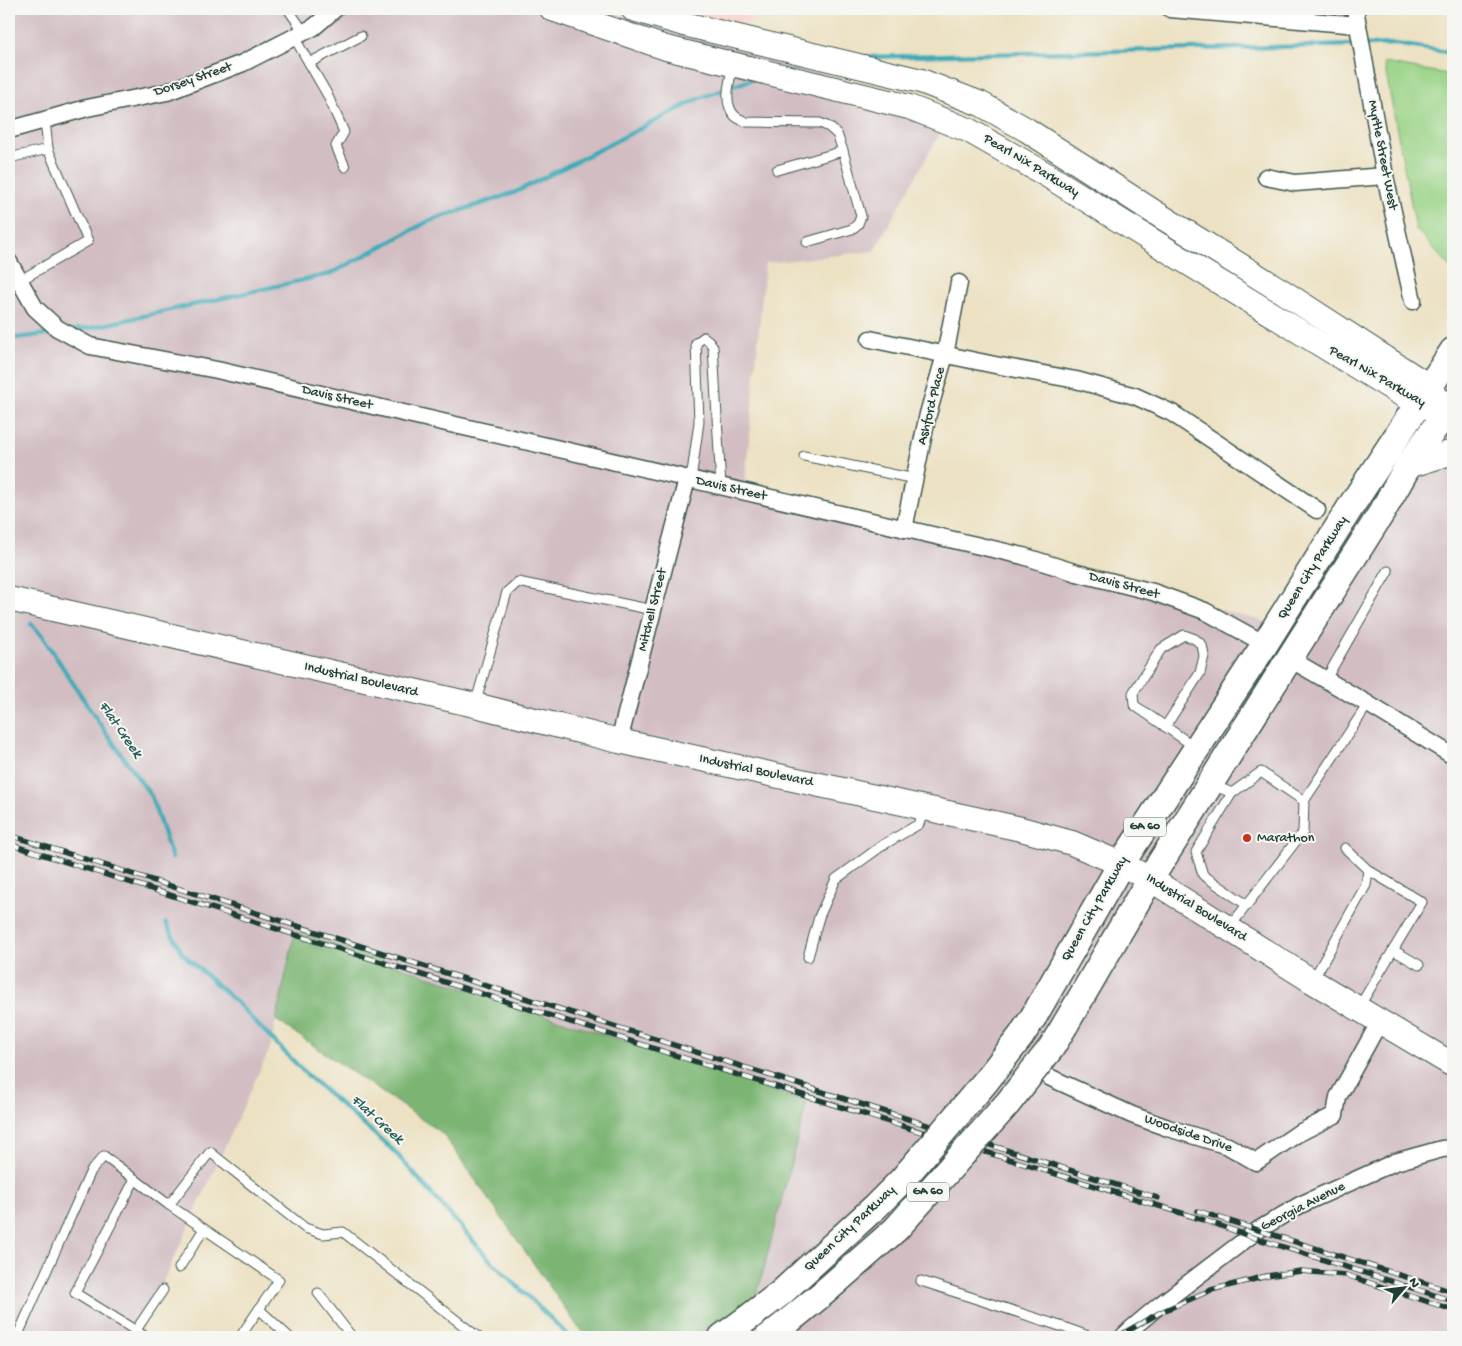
<svg xmlns="http://www.w3.org/2000/svg" width="1462" height="1346" font-family="'Gochi Hand',sans-serif">
  <style>
    .built { fill: #f7d0cb }
    .industrial { fill: #d2bec2 }
    .green { fill: #9ad386; stroke: #5c885d }
    .forest { fill: #7bb573; stroke: #4d7954 }
    .lines { fill: none; stroke-linecap: round; stroke-linejoin: round }
    .stream { stroke: #3aaab7; stroke-width: 4.5 }
    .lane-casing { stroke: #3e5649; stroke-width: 11 }
    .street-casing { stroke: #3e5649; stroke-width: 19 }
    .secondary-casing { stroke: #3e5649; stroke-width: 26 }
    .primary-casing { stroke: #3e5649; stroke-width: 29 }
    .lane { stroke: #fff; stroke-width: 9 }
    .street { stroke: #fff; stroke-width: 16 }
    .secondary { stroke: #fff; stroke-width: 24 }
    .primary { stroke: #fff; stroke-width: 26 }
    .rail-casing { stroke: #1f3d34; stroke-width: 5.5 }
    .rail { stroke: #f6f6f2; stroke-width: 4; stroke-dasharray: 11; stroke-linecap: butt }
    .primary-bridge-casing { stroke: #3e5649; stroke-width: 29; stroke-linecap: butt }
    .primary-bridge { stroke: #fff; stroke-width: 26 }
    .poi-dot { fill: #c8321e; stroke: #f6f6f2; stroke-width: 2 }
    .labels { text-anchor: middle; dominant-baseline: central; stroke-width: 4; stroke-linejoin: round; paint-order: stroke }
    .shield { fill: #f6f6f2; stroke: #60746d; stroke-width: 1 }
    .shield-label { font-size: 12px; font-weight: bold; fill: #1f3d34 }
    .street-label { font-size: 14px; fill: #1f3d34; stroke: #f6f6f2 }
    .poi-label { font-size: 14px; fill: #1f3d34; stroke: #f6f6f2; text-anchor: start }
    .water-label { font-size: 15px; font-style: italic; fill: #275e5b; stroke: #f6f6f2 }
  </style>
  <rect width="100%" height="100%" fill="#f6f6f2"/>
  <filter id="ink" filterUnits="userSpaceOnUse"><feTurbulence type="fractalNoise" baseFrequency=".02" numOctaves="2"/><feDisplacementMap in="SourceGraphic" scale="10" xChannelSelector="R" yChannelSelector="G"/><feConvolveMatrix kernelMatrix="1 2 1 2 8 2 1 2 1" color-interpolation-filters="sRGB"/></filter>
  <filter id="wash" filterUnits="userSpaceOnUse"><feTurbulence type="fractalNoise" baseFrequency=".0096" numOctaves="4" result="noise"/><feDisplacementMap in="SourceGraphic" scale="20" xChannelSelector="R" yChannelSelector="G"/><feGaussianBlur stdDeviation="1.12" result="paint"/><feColorMatrix in="noise" values="0 0 0 0 0 0 0 0 0 0 0 0 0 0 0 0 0 1.4 0 .05"/><feComposite in="paint" operator="in"/></filter>
  <g filter="url(#wash)">
    <rect width="100%" height="100%" fill="#ece1c3"/>
    <!-- built -->
    <path class="built" d="M596,9h175l-56,33z"/>
    <!-- industrial -->
    <path class="industrial" d="M9,9h587l357,101 -79,141 -109,12 -20,221 548,145 39,-73 121,-185v966h-707l61,-235 -512,-169 -25,115 -132,289h-129z"/>
    <!-- green -->
    <path class="green" d="M1384,63l69,12v196l-37,-42z"/>
    <!-- forest -->
    <path class="forest" d="M295,932l512,170 -61,235h-161l-142,-203 -167,-114z"/>
    <g class="lines">
      <!-- stream -->
      <g class="stream">
        <path d="M1365,45l31,-1 57,9"/>
        <path d="M865,57l493,-12"/>
        <path d="M794,68l19,-3"/>
        <path d="M73,330l17,-2 240,-54 99,-53 87,-29 184,-94 53,-19"/>
        <path d="M9,339l46,-6"/>
        <path d="M31,624l10,10 56,86 54,76 21,62"/>
        <path d="M166,923l17,31 53,48 71,73 87,76 95,108 81,78"/>
      </g>
    </g>
  </g>
  <g filter="url(#ink)">
    <g class="lines">
      <!-- lane casing -->
      <g class="lane-casing">
        <g id="lane">
          <path d="M288,9l16,23"/>
          <path d="M294,37l33,57 17,38 -8,14 9,21"/>
          <path d="M309,63l52,-27"/>
          <path d="M733,65c-3,15 -11,38 2,51 3,3 8,4 11,6l74,1 9,4 8,7 6,17 18,65 -3,8 -6,5 -45,13"/>
          <path d="M9,158l39,-9 -3,-29"/>
          <path d="M777,170l66,-19"/>
          <path d="M19,281l69,-40 -40,-92"/>
          <path d="M804,456l111,23"/>
          <path d="M691,480l8,-58 -3,-79 8,-6 5,4 4,6 8,140"/>
          <path d="M1326,679l62,-108"/>
          <path d="M475,705l32,-113 11,-10 135,28"/>
          <path d="M1165,727l35,-54 4,-17 -2,-11 -7,-6 -11,-4 -23,14 -28,44 1,12 61,42"/>
          <path d="M1213,785l19,8 29,-21 43,29 -1,31 -74,96"/>
          <path d="M1232,793l-36,59 7,23 44,30"/>
          <path d="M1304,801l64,-97"/>
          <path d="M1393,950l26,15"/>
          <path d="M808,957l11,-40 17,-38 47,-34 36,-21 6,-16"/>
          <path d="M1313,980l53,-95 2,-15 -23,-22"/>
          <path d="M1359,1007l63,-105 -54,-32"/>
          <path d="M135,1179l-60,114 71,44"/>
          <path d="M169,1205l110,75 -20,29"/>
          <path d="M179,1268l25,-39"/>
          <path d="M921,1281l142,46 28,10"/>
          <path d="M318,1293l34,44"/>
          <path d="M136,1330l27,-40"/>
          <path d="M17,1337l74,-166 13,-15 65,49 41,-53 95,76 18,6 20,-2 135,105"/>
          <path d="M240,1337l19,-28 30,28"/>
        </g>
      </g>
      <!-- street casing -->
      <g class="street-casing">
        <g id="street">
          <path d="M1170,9l188,16"/>
          <path d="M1355,9l30,167 28,125"/>
          <path d="M9,130l78,-22 80,-16 76,-29 71,-36 21,-18"/>
          <path d="M1266,177l29,6 90,-7"/>
          <path d="M9,262l26,46 22,20 33,18 127,24 806,186 54,17 76,19 52,19 60,33"/>
          <path d="M870,339l125,26 81,15 59,16 37,17 145,97"/>
          <path d="M904,529l24,-115 17,-59 14,-72"/>
          <path d="M1290,659l78,45 85,52"/>
          <path d="M619,741l68,-262"/>
          <path d="M1049,1077l83,38 36,13 60,18 28,16 41,-28 38,-19 3,-18 42,-76"/>
          <path d="M1123,1337l8,-8 30,-25 97,-74 42,-25 95,-43 47,-13 11,-1"/>
        </g>
      </g>
      <!-- secondary casing -->
      <g class="secondary-casing">
        <g id="secondary">
          <path d="M552,9l114,39 243,59 59,23 79,45 104,65 268,165 28,7"/>
          <path d="M633,9l51,15 237,57 60,23 46,26 127,82 129,80 147,95 9,14"/>
          <path d="M1408,466l45,-14"/>
          <path d="M9,599l466,106 144,36 402,88 51,14 49,21 29,15 162,102 141,84"/>
        </g>
      </g>
      <!-- primary casing -->
      <g class="primary-casing">
        <g id="primary">
          <path d="M1034,1016l87,-152 144,-220 88,-141 100,-152"/>
          <path d="M1065,1025l85,-146 232,-367 26,-46 45,-64"/>
          <path d="M722,1337l22,-16"/>
        </g>
      </g>
      <!-- lane -->
      <use href="#lane" class="lane"/>
      <!-- street -->
      <use href="#street" class="street"/>
      <!-- secondary -->
      <use href="#secondary" class="secondary"/>
      <!-- primary -->
      <use href="#primary" class="primary"/>
      <!-- rail casing -->
      <g class="rail-casing">
        <g id="rail">
          <path d="M9,835l1149,363"/>
          <path d="M9,844l694,220 501,156 45,16 204,65"/>
          <path d="M1198,1211l255,81"/>
          <path d="M1117,1337l44,-25 50,-22 56,-14 34,-5 45,4 107,35"/>
        </g>
      </g>
      <!-- rail -->
      <use href="#rail" class="rail"/>
      <!-- primary-bridge casing -->
      <g class="primary-bridge-casing">
        <g id="primary-bridge">
          <path d="M744,1321l37,-28 95,-87 26,-26 84,-99 35,-45 13,-20"/>
          <path d="M769,1337l53,-43 74,-65 112,-126 43,-55 14,-23"/>
        </g>
      </g>
      <!-- primary-bridge -->
      <use href="#primary-bridge" class="primary-bridge"/>
    </g>
  </g>
  <!-- markers -->
  <circle class="poi-dot" cx="1247" cy="838" r="5"/>
  <g class="labels">
    <!-- shield labels -->
    <g class="shield">
      <rect x="1124" y="817.5" width="42" height="19" rx="4"/>
      <rect x="907" y="1182.5" width="42" height="19" rx="4"/>
    </g>
    <g class="shield-label">
      <text x="1145" y="827">GA 60</text>
      <text x="928" y="1192">GA 60</text>
    </g>
    <!-- street labels -->
    <g class="street-label">
      <text transform="translate(193 80) rotate(-19)">Dorsey Street</text>
      <text transform="translate(1382 155) rotate(79)">Myrtle Street West</text>
      <text transform="translate(1031 166) rotate(31)">Pearl Nix Parkway</text>
      <text transform="translate(1377 377) rotate(30)">Pearl Nix Parkway</text>
      <text transform="translate(337 398) rotate(13)">Davis Street</text>
      <text transform="translate(932 406) rotate(-76)">Ashford Place</text>
      <text transform="translate(731 489) rotate(13)">Davis Street</text>
      <text transform="translate(1313 568) rotate(-58)">Queen City Parkway</text>
      <text transform="translate(1124 586) rotate(15)">Davis Street</text>
      <text transform="translate(653 610) rotate(-76)">Mitchell Street</text>
      <text transform="translate(361 680) rotate(13)">Industrial Boulevard</text>
      <text transform="translate(756 771) rotate(12)">Industrial Boulevard</text>
      <text transform="translate(1196 908) rotate(32)">Industrial Boulevard</text>
      <text transform="translate(1095 909) rotate(-60)">Queen City Parkway</text>
      <text transform="translate(1188 1134) rotate(19)">Woodside Drive</text>
      <text transform="translate(1303 1207) rotate(-27)">Georgia Avenue</text>
      <text transform="translate(850 1229) rotate(-43)">Queen City Parkway</text>
    </g>
    <!-- poi labels -->
    <g class="poi-label">
      <text x="1257" y="838">Marathon</text>
    </g>
    <!-- water labels -->
    <g class="water-label">
      <text transform="translate(120 730) rotate(55)">Flat Creek</text>
      <text transform="translate(377 1120) rotate(42)">Flat Creek</text>
    </g>
  </g>
  <!-- margin -->
  <rect width="1462" height="1346" fill="none" stroke="#f6f6f2" stroke-width="30"/>
  <!-- north arrow -->
  <g transform="translate(1404 1288) rotate(62)" stroke="#f6f6f2" stroke-width="4" paint-order="stroke">
  <path d="M0-4L9 19L0 12L-9 19Z" fill="#1f3d34"/>
  <text y="-8" font-size="14" font-weight="bold" text-anchor="middle" fill="#1f3d34">N</text>
  </g>
</svg>
